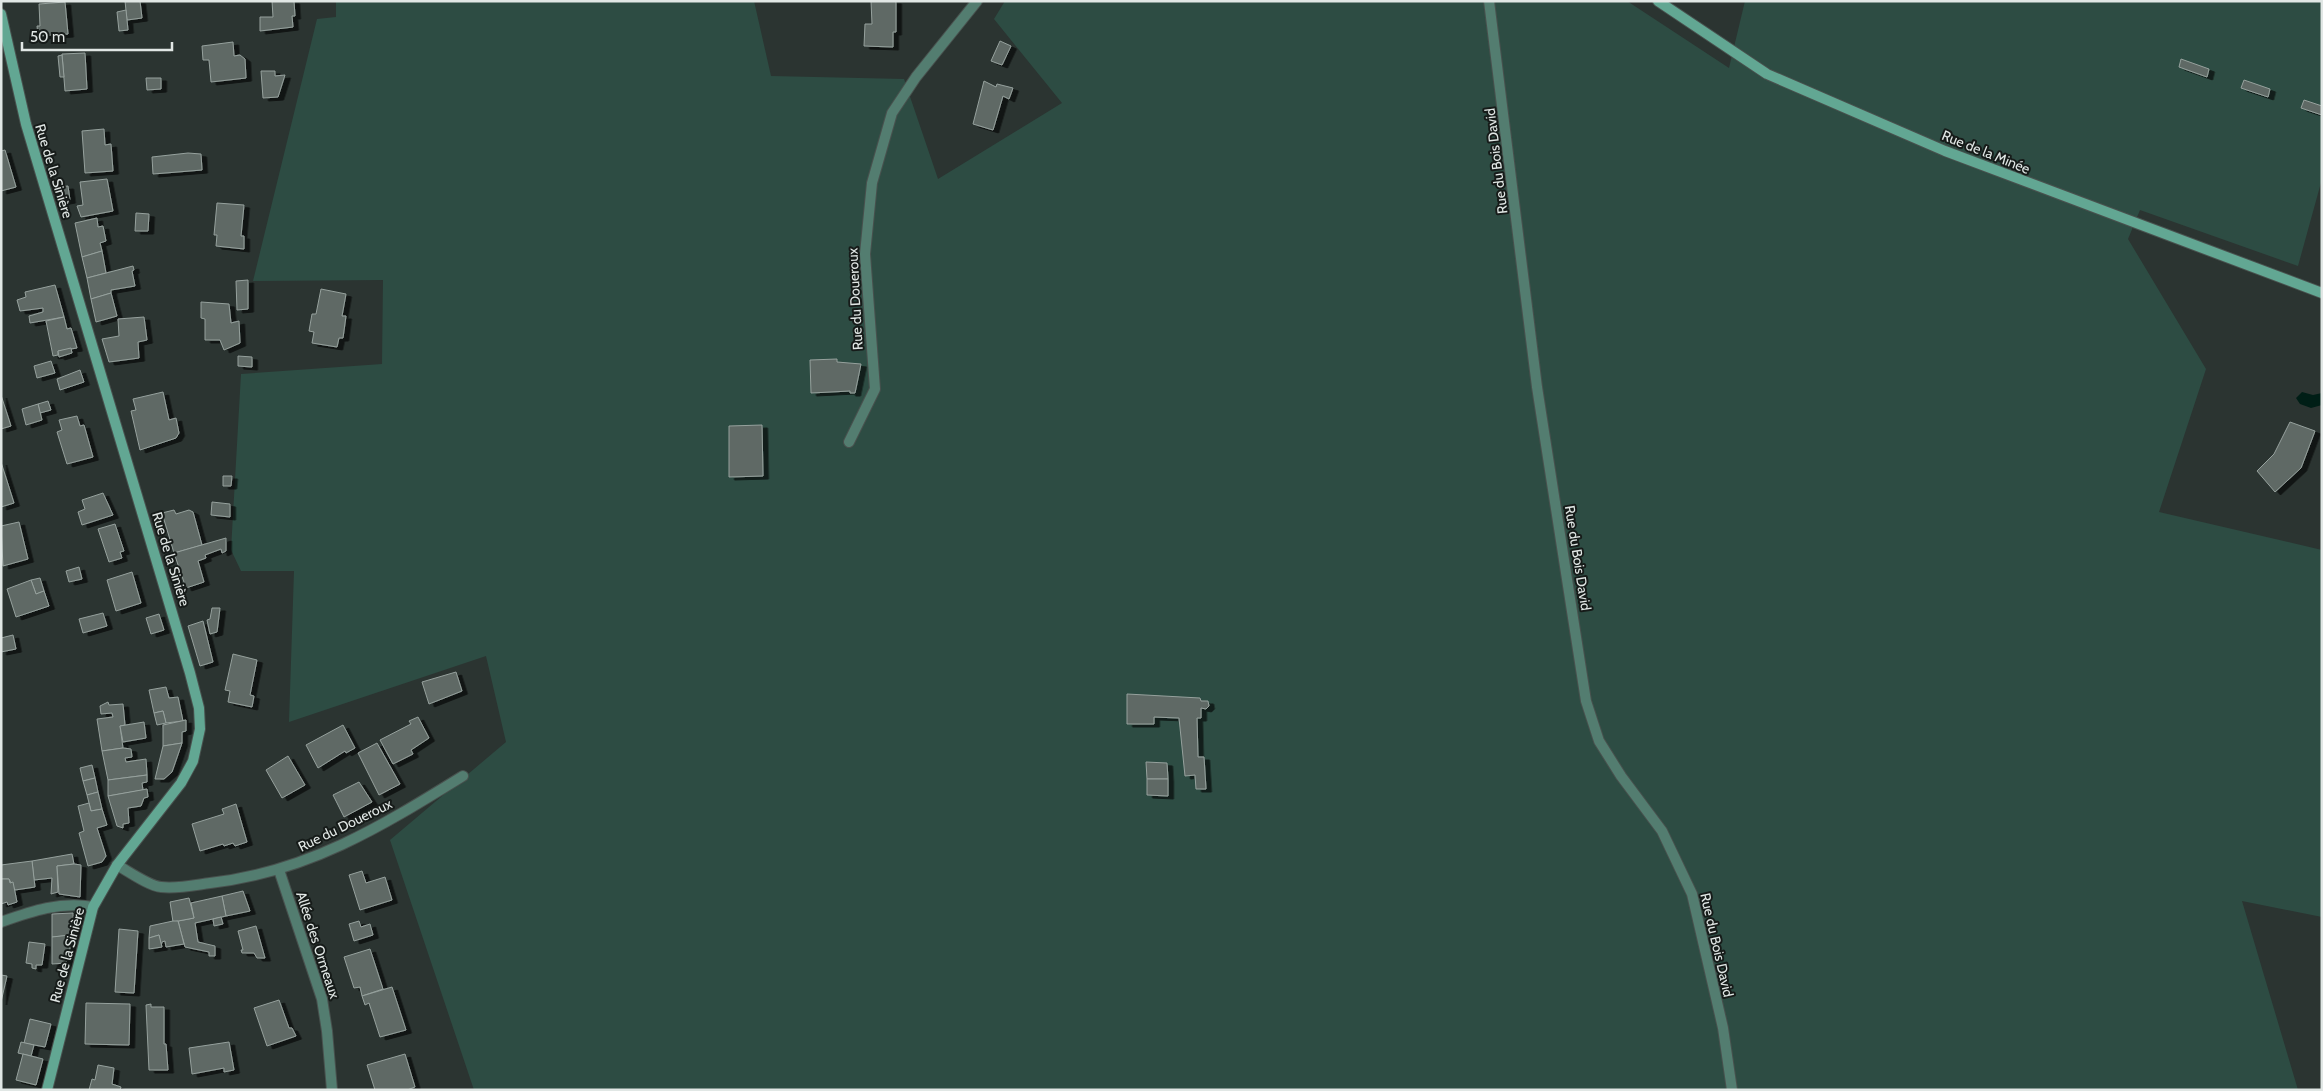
<svg xmlns="http://www.w3.org/2000/svg" width="2323" height="1091" font-family="Cabin,sans-serif">
  <style>
    .green { fill: #2d4c43 }
    .water { fill: #001e16 }
    .building { fill: #5f6965; stroke: #96a19d; filter: url(#shadow) }
    .lines { fill: none; stroke-linecap: round; stroke-linejoin: round }
    .street-casing { stroke: #48514e; stroke-width: 12 }
    .secondary-casing { stroke: #48514e; stroke-width: 12 }
    .street { stroke: #537d70; stroke-width: 10 }
    .secondary { stroke: #62a793; stroke-width: 10 }
    .labels { text-anchor: middle; dominant-baseline: central; stroke-width: 4; stroke-linejoin: round; paint-order: stroke }
    .street-label { font-size: 14px; fill: #e1e7e5; stroke: #161b19 }
  </style>
  <defs>
    <filter id="shadow"><feDropShadow dx="5.5" dy="3" stdDeviation="0" flood-color="#0009"/></filter>
  </defs>
  <rect width="100%" height="100%" fill="#2b3431"/>
  <!-- green -->
  <path class="green" d="M336,1h418l17,75 133,3 34,100 124,-76 -68,-84 11,-18h622l102,67 16,-67h577v178l-24,87 -158,-56 -12,29 78,130 -47,143 163,38v367l-80,-16 56,189h-1824l-84,-250 116,-98 -20,-86 -197,66 5,-151h-53l-10,-21 10,-176 141,-10 1,-84 -130,1 64,-262 19,-2z"/>
  <!-- water -->
  <path class="water" d="M2302,392l11,3 9,-2v12l-11,3 -11,-4 -4,-6z"/>
  <!-- building -->
  <g class="building">
    <path d="M125,1h15l2,17 -15,2z"/>
    <path d="M272,1h22l1,15h-3l1,11 -33,4v-14h13z"/>
    <path d="M871,1h25v31h-3v15l-29,-1 1,-22h7z"/>
    <path d="M65,2l3,32 -30,2 -1,-10h3l-1,-22z"/>
    <path d="M126,10l2,20 -9,1 -2,-19z"/>
    <path d="M1000,41l11,5 -9,19 -11,-4z"/>
    <path d="M233,42l1,14 6,-1 5,4 1,19 -35,4 -2,-22h-6l-1,-14z"/>
    <path d="M85,53l2,36 -22,2 -3,-37z"/>
    <path d="M62,55l2,22h-4l-2,-21z"/>
    <path d="M2181,59l28,10 -2,8 -28,-10z"/>
    <path d="M261,71h14v5l10,-1 -7,22 -15,1z"/>
    <path d="M146,78h15v11l-14,1z"/>
    <path d="M2244,80l26,9 -2,8 -27,-9z"/>
    <path d="M984,81l12,6 1,-3 16,4 -4,11 -6,-3 -10,34 -20,-6z"/>
    <path d="M2304,100l18,6v9l-21,-7z"/>
    <path d="M104,129l1,16 6,-1 2,27 -28,2 -3,-42z"/>
    <path d="M5,150l11,37 -15,4v-40z"/>
    <path d="M188,153l13,1 1,16 -49,4 -1,-17z"/>
    <path d="M107,179l6,32 -32,6 -4,-11 6,-1 -3,-23z"/>
    <path d="M68,186l2,14 -11,2 -4,-15z"/>
    <path d="M217,203l27,2 -3,31h3v13l-28,-3 1,-11h-3z"/>
    <path d="M136,213l13,1 -1,17h-13z"/>
    <path d="M97,218l1,9 5,-1 3,15 -6,2 2,8 -20,6 -7,-34z"/>
    <path d="M102,251l4,22 -19,5 -5,-21z"/>
    <path d="M133,266l1,4 -2,1 3,15 -24,4v3l-20,6 -4,-21z"/>
    <path d="M248,280v29l-11,1 -1,-29z"/>
    <path d="M55,285l9,32 -34,6 -1,-7 14,-4v-4l-23,3 -3,-11 9,-3 -1,-5z"/>
    <path d="M321,289l25,5 -4,22h4l-3,22h-4l-2,9 -25,-4 2,-11 -5,-1 3,-17h4z"/>
    <path d="M111,293l6,23 -21,6 -5,-23z"/>
    <path d="M201,302l28,2 2,19 8,-2 1,22 -16,7 -4,-10h-15v-21l-4,-1z"/>
    <path d="M64,317l3,12 4,-1 6,20 -19,3v4l-5,1 -7,-35z"/>
    <path d="M144,317l3,23 -9,2 1,16 -30,4 -7,-23 17,-3 -1,-17z"/>
    <path d="M71,348l1,5 -13,4 -1,-6z"/>
    <path d="M238,356l14,1v10l-14,-1z"/>
    <path d="M837,359v3l24,2 -6,29h-5v-2l-39,2 -1,-33z"/>
    <path d="M51,361l4,12 -18,5 -3,-12z"/>
    <path d="M80,370l4,12 -24,8 -3,-11z"/>
    <path d="M163,392l6,28 7,-2 3,15 -3,5 -36,12 -9,-39 5,-1 -3,-11z"/>
    <path d="M1,395l10,31 -10,3z"/>
    <path d="M48,401l3,9 -11,3 -2,-9z"/>
    <path d="M38,404l4,16 -16,5 -4,-16z"/>
    <path d="M77,416l3,10 4,-1 9,32 -26,7 -10,-32 5,-2 -3,-10z"/>
    <path d="M2290,422l25,9 -14,37 -26,24 -18,-21 17,-17z"/>
    <path d="M762,425l1,51 -34,1v-51z"/>
    <path d="M1,462l13,41 -13,4z"/>
    <path d="M223,476h9l-1,10h-8z"/>
    <path d="M103,493l10,22 -31,10 -4,-13 7,-3 -3,-9z"/>
    <path d="M212,502l18,2v13l-19,-2z"/>
    <path d="M174,510l2,4 13,-4 4,2 9,33 -28,8 -12,-40z"/>
    <path d="M19,522l9,37 -25,7 -2,-40z"/>
    <path d="M115,524l9,27 -4,1 2,6 -13,4 -11,-33z"/>
    <path d="M226,538v13l-4,2 -1,-4 -16,6 1,3 -8,3 6,21 -18,6 -12,-35z"/>
    <path d="M79,567l3,12 -13,3 -3,-11z"/>
    <path d="M132,572l9,31 -25,8 -9,-31z"/>
    <path d="M40,578l4,13 -8,3 -5,-14z"/>
    <path d="M31,580l5,14 8,-3 5,15 -33,11 -9,-28z"/>
    <path d="M212,608h8l-3,24 -7,2 -3,-14 3,-1z"/>
    <path d="M103,613l4,13 -24,7 -4,-14z"/>
    <path d="M159,614l5,16 -13,4 -5,-16z"/>
    <path d="M203,621l10,41 -13,4 -12,-40z"/>
    <path d="M13,635l3,14 -15,3v-14z"/>
    <path d="M233,654l24,6 -7,35 4,1 -2,11 -24,-5 2,-11 -5,-1z"/>
    <path d="M456,672l6,19 -33,13 -7,-22z"/>
    <path d="M166,687l3,11 9,-1 5,24 -17,2 -3,-12 -9,2 -5,-23z"/>
    <path d="M1127,694l73,4 1,3h7l1,5 -3,3 -5,-1v10h-4l1,39h6l2,32h-10l-1,-14 -10,1 -6,-58 -25,-1v7h-27z"/>
    <path d="M108,702l1,3 14,-1 2,21 -5,1 3,22 -21,3 -5,-32 16,-2 -1,-4 -11,1 -1,-8z"/>
    <path d="M163,711l3,12 -9,2 -3,-12z"/>
    <path d="M418,717l11,21 -18,12 2,4 -20,10 -13,-24 31,-16 -2,-3z"/>
    <path d="M186,720v11l-4,1v11l-19,3v-21z"/>
    <path d="M144,722l2,16 -23,4 -3,-16z"/>
    <path d="M343,725l12,23 -9,5 -1,-2 -27,17 -12,-23z"/>
    <path d="M182,743l-10,29 -8,7h-9l8,-33z"/>
    <path d="M377,743l23,41 -21,11 -21,-42z"/>
    <path d="M123,748l8,1 1,8 -7,1 1,4 20,-3 1,16 -39,5 -6,-29z"/>
    <path d="M288,756l17,29 -23,13 -16,-28z"/>
    <path d="M1146,762l21,1 1,16h-21z"/>
    <path d="M92,765l3,13 -12,3 -3,-13z"/>
    <path d="M147,775v7l-5,1 1,7 -35,6v-16z"/>
    <path d="M95,778l3,14 -11,3 -4,-14z"/>
    <path d="M1147,779h21v17l-21,-1z"/>
    <path d="M359,782l13,20 -28,15 -11,-22z"/>
    <path d="M147,789l1,8 -4,1 -3,8 -13,2 1,15 -6,1v4l-6,-2 -9,-30z"/>
    <path d="M98,792l4,17 -11,2 -4,-16z"/>
    <path d="M89,803l2,8 11,-2 5,16 -10,3 9,28 -4,6 -14,4 -9,-33 5,-2 -6,-25z"/>
    <path d="M236,804l11,38 -12,4 -2,-3 -9,3 -1,-2 -23,7 -8,-27 32,-10 -2,-5z"/>
    <path d="M72,854l2,10 -17,2 1,26 -7,2 1,-16 -18,2 -2,-19z"/>
    <path d="M32,861l3,26 -20,3 -6,-11h-8v-14z"/>
    <path d="M74,864l7,1 -1,32 -21,-3 -2,-28z"/>
    <path d="M362,871l4,12 19,-6 7,23 -32,10 -11,-35z"/>
    <path d="M1,879h8l1,4 3,-1 4,20 -9,3 -1,-3 -6,2z"/>
    <path d="M243,891l7,20 -24,5 -4,-20z"/>
    <path d="M222,896l4,20 -31,7 3,19 17,4v10h-6v-4l-24,-5 -7,-26 16,-3 -3,-15z"/>
    <path d="M189,898l5,20 -21,4 -3,-20z"/>
    <path d="M73,913l1,22 -22,2v-23z"/>
    <path d="M221,917l2,7 -9,2 -1,-7z"/>
    <path d="M173,921h5l6,23 -18,3 -1,-6 -3,1 -1,4 -2,-11 -10,3 1,-12z"/>
    <path d="M359,921l2,6 9,-3 3,11 -19,6 -5,-17z"/>
    <path d="M256,926l9,32h-8l-3,-5h-12l-1,-3h2l-5,-19z"/>
    <path d="M119,929l19,2 -4,62 -19,-1z"/>
    <path d="M70,935v13l-4,15 -14,1v-27z"/>
    <path d="M159,935l3,12 -13,2v-11z"/>
    <path d="M29,942l16,2 -3,21h-6v4l-4,-1v-4l-6,-1z"/>
    <path d="M370,949l13,40 -21,7 -2,-9 -6,1 -10,-31z"/>
    <path d="M1,975l6,1 -6,26z"/>
    <path d="M392,987l14,43 -26,7 -11,-34 -4,2 -3,-9z"/>
    <path d="M279,1000l10,28h3l4,8 -29,10 -13,-38z"/>
    <path d="M86,1003l44,1 -1,41 -44,-1z"/>
    <path d="M151,1004v3h13v37h2l2,26h-19l-3,-65z"/>
    <path d="M30,1019l21,5 -6,23 -21,-4z"/>
    <path d="M21,1042l13,3 -3,11 -13,-3z"/>
    <path d="M229,1042l5,28 -10,2v-4l-32,6 -3,-26z"/>
    <path d="M23,1054l20,5 -7,26 -20,-5z"/>
    <path d="M405,1054l10,33 -8,3h-32l-8,-25z"/>
    <path d="M98,1065l16,3 -2,16 9,3 -1,3h-31l3,-11 3,1z"/>
  </g>
  <g class="lines">
    <!-- street casing -->
    <g class="street-casing">
      <g id="street">
        <path d="M1489,1l48,386 49,314 13,40 22,35 41,55 30,63 31,134 9,62"/>
        <path d="M849,442l26,-53 -10,-135 7,-71 20,-70 24,-36 61,-76"/>
        <path d="M117,865c11,6 32,21 44,22 16,2 34,-2 49,-4 98,-11 172,-57 253,-107"/>
        <path d="M279,870l43,129 5,32 5,59"/>
        <path d="M1,922c31,-11 60,-21 92,-15"/>
      </g>
    </g>
    <!-- secondary casing -->
    <g class="secondary-casing">
      <g id="secondary">
        <path d="M1658,1l109,73 178,77 377,142"/>
        <path d="M1,14l25,110 164,549 9,35 1,21 -7,32 -12,22 -64,82 -24,42 -46,183"/>
      </g>
    </g>
    <!-- street -->
    <use href="#street" class="street"/>
    <!-- secondary -->
    <use href="#secondary" class="secondary"/>
  </g>
  <g class="labels">
    <!-- street labels -->
    <g class="street-label">
      <text transform="translate(1986 152) rotate(22)">Rue de la Minée</text>
      <text transform="translate(1496 161) rotate(-97)">Rue du Bois David</text>
      <text transform="translate(54 171) rotate(73)">Rue de la Sinière</text>
      <text transform="translate(855 299) rotate(-93)">Rue du Doueroux</text>
      <text transform="translate(1578 558) rotate(81)">Rue du Bois David</text>
      <text transform="translate(171 559) rotate(73)">Rue de la Sinière</text>
      <text transform="translate(345 825) rotate(-26)">Rue du Doueroux</text>
      <text transform="translate(318 945) rotate(72)">Allée des Ormeaux</text>
      <text transform="translate(1717 945) rotate(77)">Rue du Bois David</text>
      <text transform="translate(67 955) rotate(-75)">Rue de la Sinière</text>
    </g>
  </g>
  <!-- border -->
  <rect width="2323" height="1091" fill="none" stroke="#e1e7e5" stroke-width="5"/>
  <!-- scale -->
  <path d="M22 42v8h150v-8" fill="none" stroke="#e1e7e5" stroke-width="2.5"/>
  <text x="30" y="42" font-size="15" fill="#e1e7e5" stroke="#161b19" stroke-width="4" paint-order="stroke">50 m</text>
</svg>
